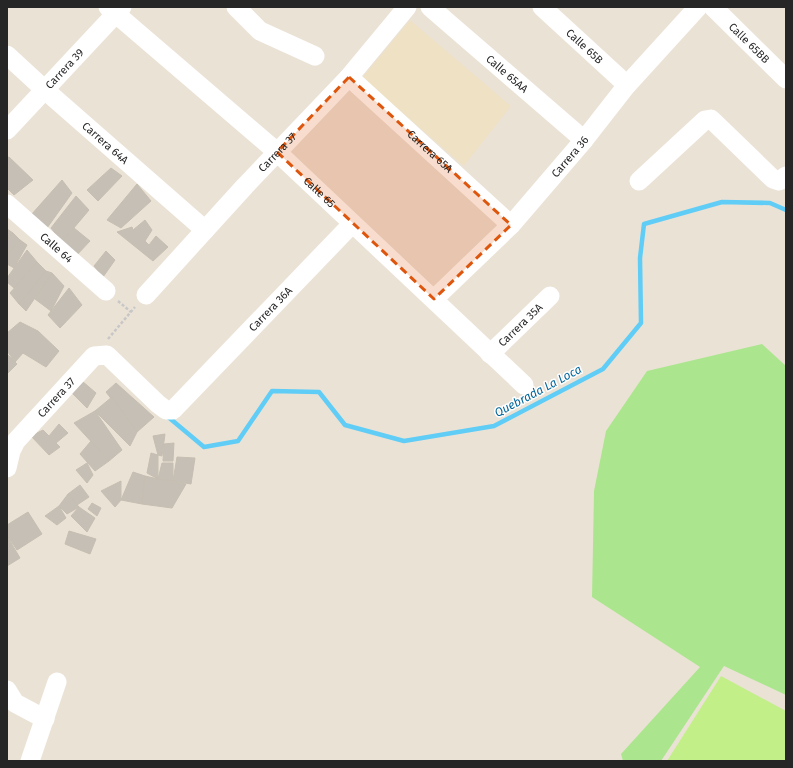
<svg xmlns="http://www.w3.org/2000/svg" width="793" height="768" font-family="'Fira Sans',sans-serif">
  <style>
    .education { fill: #eee1c4 }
    .green { fill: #abe68e }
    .pitch { fill: #c2ef88 }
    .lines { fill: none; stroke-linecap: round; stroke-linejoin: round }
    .stream { stroke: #60cdf6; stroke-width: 4.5 }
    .building { fill: #c5bfb6; stroke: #c6beb0 }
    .path { stroke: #c7c7c7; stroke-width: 2.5; stroke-dasharray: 3 2; stroke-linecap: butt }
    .minor { stroke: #fff; stroke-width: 19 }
    .marked { fill: #de560d; fill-opacity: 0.2; stroke: #de560d; stroke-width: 3; stroke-dasharray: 8 5; stroke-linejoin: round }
    .labels { text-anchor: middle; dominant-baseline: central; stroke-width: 3; stroke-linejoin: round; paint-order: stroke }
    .street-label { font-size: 11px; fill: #262626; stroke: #fff }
    .water-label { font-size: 12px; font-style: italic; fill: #04679c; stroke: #fff }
  </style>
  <rect width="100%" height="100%" fill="#ebe2d6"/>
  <!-- education -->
  <path class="education" d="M410,20l101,86 -47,60 -102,-88z"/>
  <!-- green -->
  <path class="green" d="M762,344l24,22v329l-62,-29 -63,95h-38l-2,-7 79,-87 -108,-70 2,-106 12,-60 41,-60z"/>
  <!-- pitch -->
  <path class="pitch" d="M721,676l65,35v50h-119z"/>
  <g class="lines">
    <!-- stream -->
    <path class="stream" d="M167,416l37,31 34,-6 34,-50 47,1 26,33 59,16 90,-15 109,-57 38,-46 -1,-65 4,-34 78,-22 48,1 16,7"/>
  </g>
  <!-- building -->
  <g class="building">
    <path d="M9,157l24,23 -19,15 -7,-7v-30z"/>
    <path d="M111,168l11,8 -24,25 -11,-11z"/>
    <path d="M62,180l10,13 -25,35 -16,-13z"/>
    <path d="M137,184l14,17 -30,27 -14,-8z"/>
    <path d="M76,196l13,14 -27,32 -11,-14z"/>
    <path d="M145,220l7,10 -7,11 4,4 7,-9 12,11 -15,14 -36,-29 15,-5 1,3z"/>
    <path d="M74,228l16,13 -15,16 -13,-15z"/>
    <path d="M7,229l6,4 -6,7z"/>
    <path d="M13,233l7,7 -13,15v-15z"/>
    <path d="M20,240l7,5 -13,23 -7,-4v-9z"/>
    <path d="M27,250l10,12 -23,26 -7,-6v-4z"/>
    <path d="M106,251l9,9 -12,17 -9,-11z"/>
    <path d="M37,262l9,9 -27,33 -9,-11z"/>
    <path d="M46,271l6,2 -26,38 -7,-7z"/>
    <path d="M52,273l12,13 -13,25 -16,-12z"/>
    <path d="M69,288l13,17 -22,23 -12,-13z"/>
    <path d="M20,322l18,9 21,20 -13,16 -23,-14 -8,9 -8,-11v-18z"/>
    <path d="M7,354l10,10 -10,10z"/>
    <path d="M82,381l14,12 -9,15 -15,-15z"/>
    <path d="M116,383l38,34 -17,15 -31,-40z"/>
    <path d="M112,397l25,35 -7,14 -35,-35z"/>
    <path d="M95,411l27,39 -13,11 -35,-38z"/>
    <path d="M59,424l9,9 -12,10 -7,-7z"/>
    <path d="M43,430l17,17 -11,8 -18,-19z"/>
    <path d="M165,434l-3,22 -4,-1 -5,-19z"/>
    <path d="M91,441l18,20 -14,10 -15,-17z"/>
    <path d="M174,443l-1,18h-10l1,-17z"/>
    <path d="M151,453l7,2v24l-11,-6z"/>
    <path d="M177,457l18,1 -4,26 -18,-3z"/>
    <path d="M87,463l6,12 -6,8 -11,-13z"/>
    <path d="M162,463h11v18l-15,-2z"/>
    <path d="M133,472l12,4 -3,28 -21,-4z"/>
    <path d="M145,476l13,3 28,5 -14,24 -30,-4z"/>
    <path d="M121,481v19l-6,7 -14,-16z"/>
    <path d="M80,485l9,12 -12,8 -9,-11z"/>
    <path d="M68,494l11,13 -12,7 -8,-8z"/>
    <path d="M92,503l9,5 -4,8 -9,-7z"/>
    <path d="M59,506l7,12 -9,7 -12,-9z"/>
    <path d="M79,507l16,11 -8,14 -16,-16z"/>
    <path d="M28,512l14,22 -25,16 -10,-15v-10z"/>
    <path d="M69,531l27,8 -6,15 -25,-10z"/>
    <path d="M7,536l13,22 -13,8z"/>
  </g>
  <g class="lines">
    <!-- path -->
    <g class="path">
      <path d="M118,301l13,11"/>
      <path d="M108,339l27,-32"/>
    </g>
    <!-- minor -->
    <g class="minor">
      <path id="s1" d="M108,7l169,145 247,233"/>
      <path d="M236,7l24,24 55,25"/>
      <path id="s2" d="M430,7l154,133"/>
      <path id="s3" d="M542,7l85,78"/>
      <path id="s4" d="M713,7l73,72"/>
      <path id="s5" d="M7,55l38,35 160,140"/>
      <path id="s6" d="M349,77l162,148"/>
      <path id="s7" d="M7,130l115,-123"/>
      <path d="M639,181l66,-61 6,-1 62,60 6,2 7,-5"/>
      <path id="s8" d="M7,204l99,87"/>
      <path id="s9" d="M146,295l99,-109 104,-109 58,-70"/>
      <path id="s10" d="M434,299l77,-74 73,-85 43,-55 71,-78"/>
      <path id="s11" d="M490,354l60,-58"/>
      <path id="s12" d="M7,468l4,-17 5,-10 78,-85 13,-1 51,49 8,6h7l179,-186"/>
      <path d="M7,690l8,13 30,16"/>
      <path d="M30,761l27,-79"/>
    </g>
  </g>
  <!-- marked area -->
  <path class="marked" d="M349,77l162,148 -77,74 -157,-147z"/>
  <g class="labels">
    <!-- street labels -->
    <g class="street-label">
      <text stroke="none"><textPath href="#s4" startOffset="51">Calle 65BB</textPath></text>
      <text stroke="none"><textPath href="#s3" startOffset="58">Calle 65B</textPath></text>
      <text stroke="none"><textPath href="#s7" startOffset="84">Carrera 39</textPath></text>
      <text stroke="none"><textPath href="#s2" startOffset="102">Calle 65AA</textPath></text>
      <text stroke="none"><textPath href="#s5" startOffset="132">Carrera 64A</textPath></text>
      <text stroke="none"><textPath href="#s6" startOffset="110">Carrera 65A</textPath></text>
      <text stroke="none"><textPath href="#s9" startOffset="194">Carrera 37</textPath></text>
      <text stroke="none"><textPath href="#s10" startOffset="197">Carrera 36</textPath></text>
      <text stroke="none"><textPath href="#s1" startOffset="281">Calle 65</textPath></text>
      <text stroke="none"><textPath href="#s8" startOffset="66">Calle 64</textPath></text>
      <text stroke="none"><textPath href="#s12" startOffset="385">Carrera 36A</textPath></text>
      <text stroke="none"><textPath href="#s11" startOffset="42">Carrera 35A</textPath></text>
      <text stroke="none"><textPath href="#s12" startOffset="88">Carrera 37</textPath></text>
    </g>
    <!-- water labels -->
    <g class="water-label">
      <text transform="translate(538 391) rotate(-28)">Quebrada La Loca</text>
    </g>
  </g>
  <!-- border -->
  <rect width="793" height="768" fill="none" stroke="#262626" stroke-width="16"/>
</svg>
